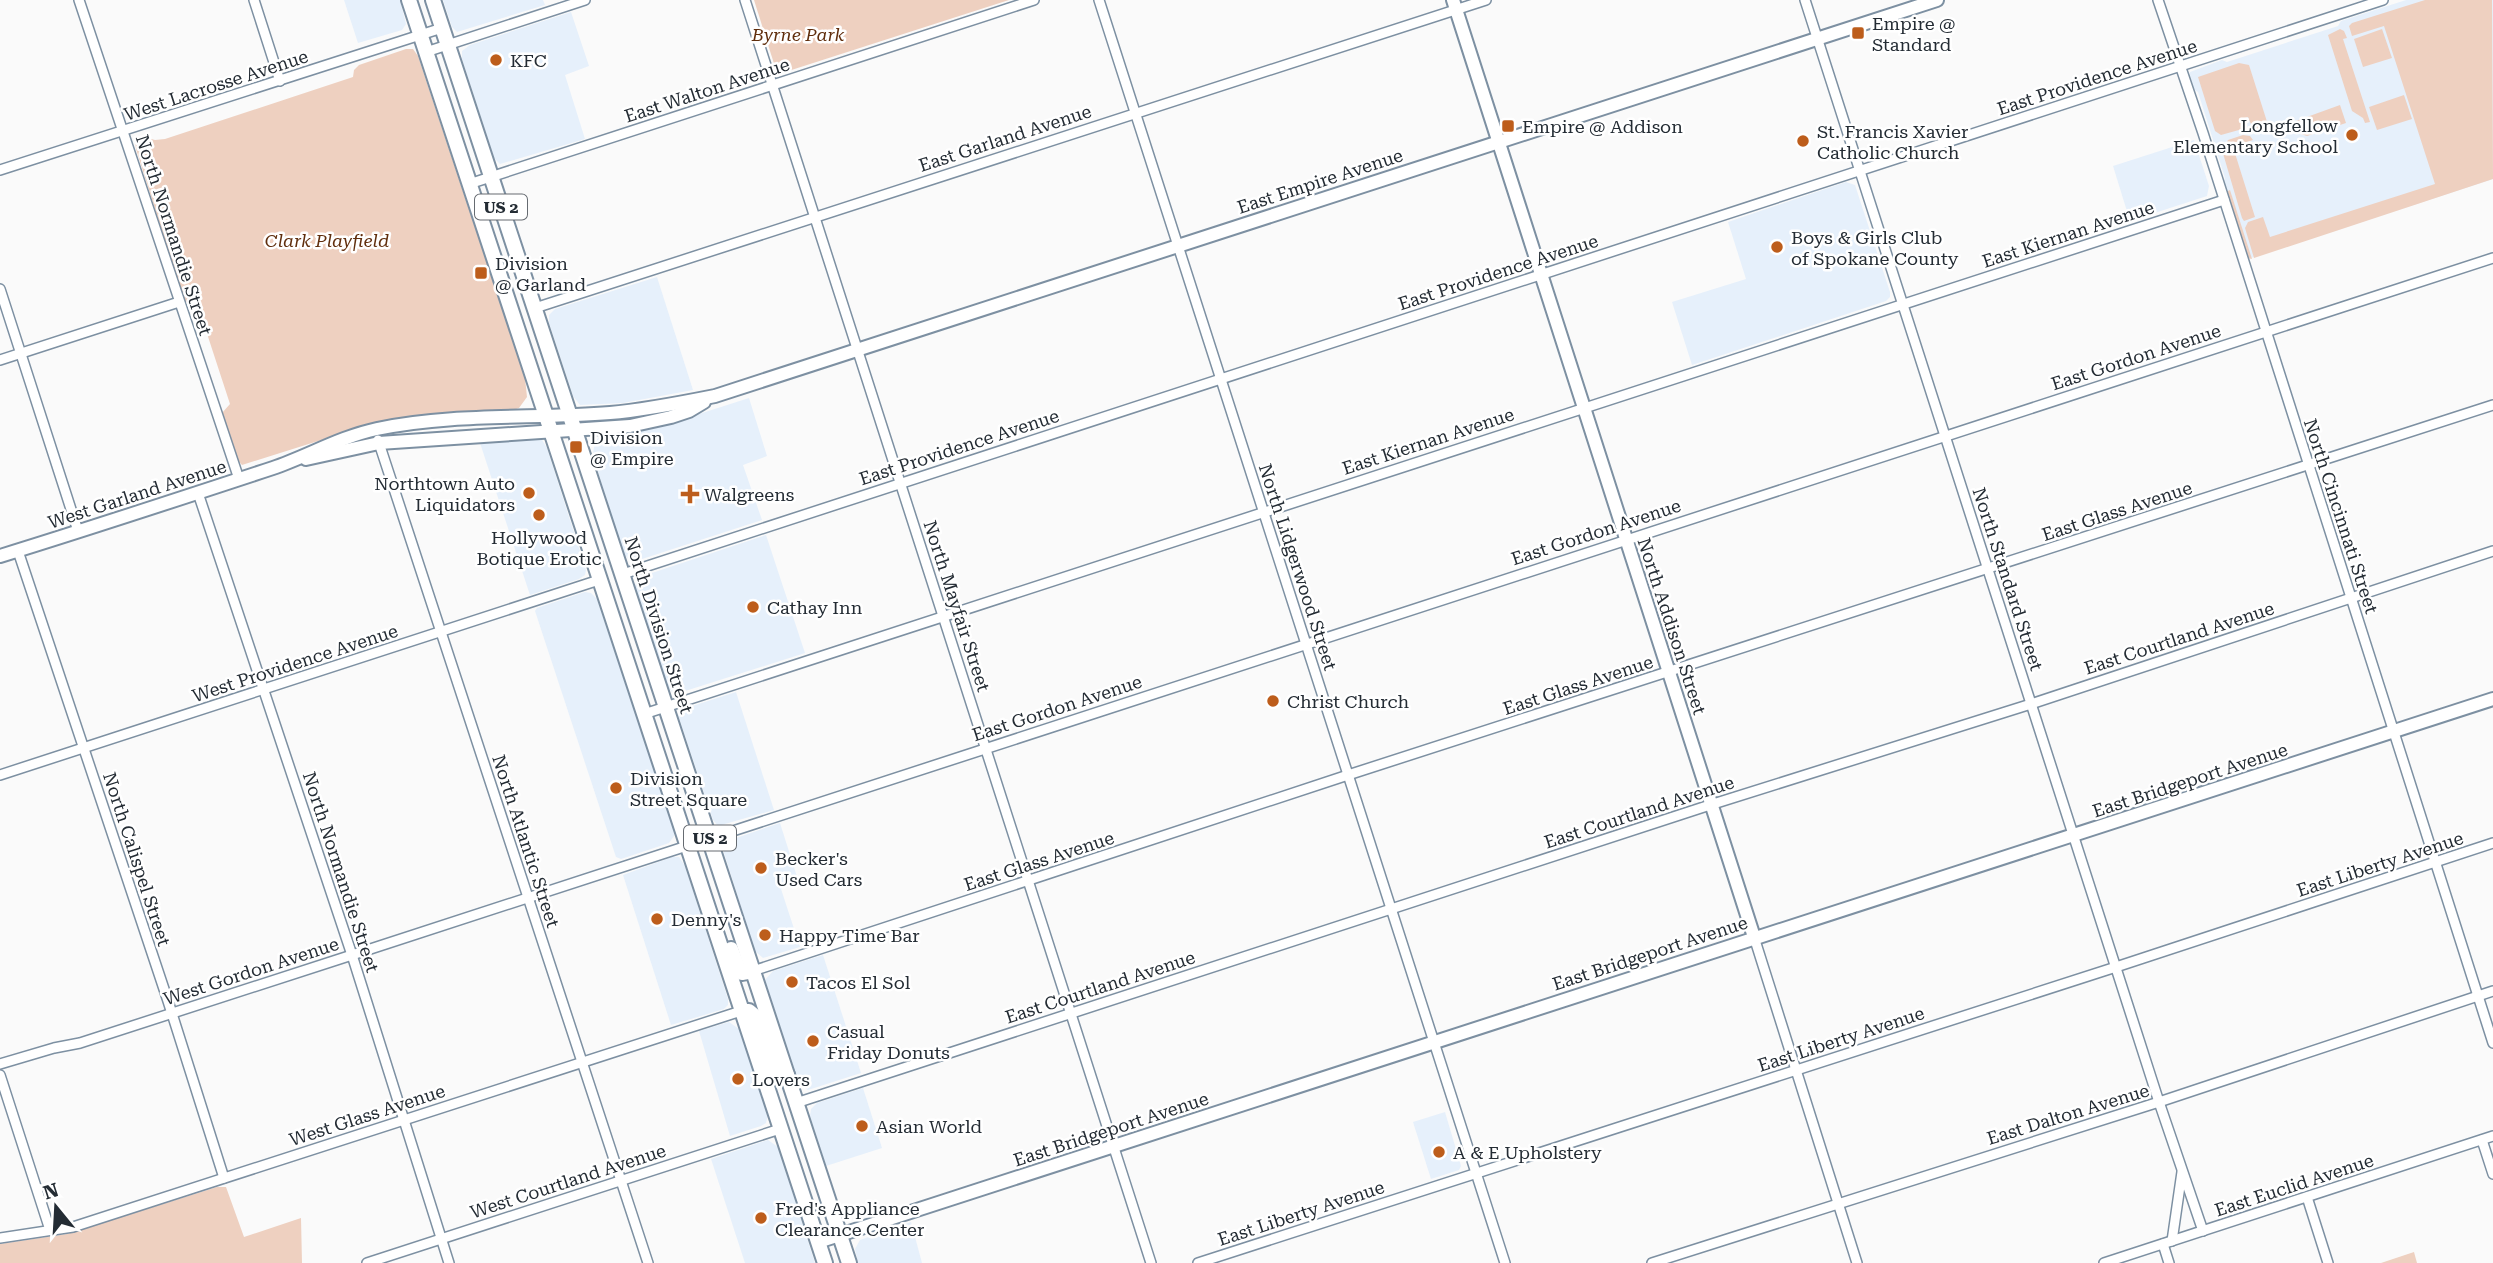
<svg xmlns="http://www.w3.org/2000/svg" width="2493" height="1263" font-family="'Roboto Serif',serif">
  <style>
    .built { fill: #e6f0fb }
    .green { fill: #eed0c0 }
    .lines { fill: none; stroke-linecap: round; stroke-linejoin: round }
    .minor-casing { stroke: #7d90a2; stroke-width: 12 }
    .tertiary-casing { stroke: #7d90a2; stroke-width: 16 }
    .primary-casing { stroke: #7d90a2; stroke-width: 18 }
    .minor { stroke: #fff; stroke-width: 9 }
    .tertiary { stroke: #fff; stroke-width: 12 }
    .primary { stroke: #fff; stroke-width: 14 }
    .poi-dot { fill: #bd5d1b; stroke: #fff; stroke-width: 2.5 }
    .labels { text-anchor: middle; dominant-baseline: central; stroke-width: 5; stroke-linejoin: round; paint-order: stroke }
    .shield { fill: #fff; stroke: #666b71; stroke-width: 2 }
    .shield-label { font-size: 16px; font-weight: bold; fill: #242c34 }
    .poi-label { font-size: 18px; fill: #242c34; stroke: #fff; text-anchor: start }
    .park-label { font-size: 18px; font-style: italic; fill: #602e0d; stroke: #fff }
    .street-label { font-size: 18px; fill: #242c34; stroke: #fff }
  </style>
  <rect width="100%" height="100%" fill="#fafafa"/>
  <!-- built -->
  <g class="built">
    <path d="M344,0h56l6,24 -4,6 -44,13z"/>
    <path d="M443,0h100l2,5 -88,27 -5,-5z"/>
    <path d="M2406,0h87v179l-245,80 -25,-75 2,-6 -27,-86 -5,-3 -4,-12 1,-5 32,-12 5,2 111,-36 3,-5z"/>
    <path d="M571,12l18,54 -24,9 20,64 -85,25 -6,-6 -32,-99v-8l8,-6z"/>
    <path d="M2194,140l15,46 -2,10 -77,25 -17,-55z"/>
    <path d="M1846,182l9,3 35,107v5l-4,4 -194,64 -20,-63 74,-23 -18,-57z"/>
    <path d="M657,277l36,113 -70,13 -43,2 -7,-9 -24,-73v-8l6,-6z"/>
    <path d="M749,398l18,58 -24,9 19,55 -123,40 -9,1 -6,-7 -26,-82 -5,-19 2,-11 5,-6 7,-2 64,-11z"/>
    <path d="M534,438l8,2 5,8 39,122 -1,5 -6,4 -49,16 -50,-152z"/>
    <path d="M766,535l39,118 -123,39 -9,1 -5,-6 -33,-100 2,-9z"/>
    <path d="M585,592l6,1 6,6 77,231v6l-5,7 -48,16 -5,-2 -81,-246 2,-3z"/>
    <path d="M736,692l38,118 -56,16 -5,-6 -35,-105 5,-6z"/>
    <path d="M780,823l19,60 -18,6 19,58 -37,11 -8,-7 -31,-98 -1,-8 7,-5z"/>
    <path d="M672,857h7l6,9 43,133v6l-4,4 -53,16 -48,-150z"/>
    <path d="M823,955l38,118 -53,17 -9,-6 -34,-104 8,-9z"/>
    <path d="M729,1022l10,7 29,86 -2,8 -5,3 -31,10 -31,-105z"/>
    <path d="M863,1088l19,60 -56,18 -16,-50 1,-7 6,-6z"/>
    <path d="M1445,1112l16,54 -2,4 -28,9 -18,-57z"/>
    <path d="M768,1140l10,7 37,116h-70l-34,-104z"/>
    <path d="M911,1222l11,41h-64l-3,-14 5,-9z"/>
  </g>
  <!-- green -->
  <g class="green">
    <path d="M754,0h255l-230,74 -3,-4z"/>
    <path d="M2425,0h67l1,179 -239,79 -9,-30 3,-6 15,-5 7,20 165,-53 -51,-158 -32,10 -3,-10 3,-3z"/>
    <path d="M2340,29l4,2 3,7 -4,1 27,83 -5,1 -2,-5 -11,-7 -24,-76z"/>
    <path d="M2382,29l10,29 -29,9 -9,-28z"/>
    <path d="M406,49h7l5,7 107,322 2,19 -8,11 -9,3 -84,5 -73,14 -111,35 -5,-6 -15,-46 8,-9 -33,-101 -5,-3 -7,3 -49,-154 -1,-9 5,-4 15,4 10,-1 188,-62 1,-7 5,-5z"/>
    <path d="M2239,63l10,2 20,63 -12,4 -4,-3 -5,-12 -3,1 1,10 -25,7 -6,-4 -17,-54z"/>
    <path d="M2404,95l8,24 -35,11 -8,-23z"/>
    <path d="M2340,105l6,18 -39,13 -9,-3 -5,-11z"/>
    <path d="M2243,135l7,1 3,4 -20,7 22,70 -11,4 -2,-3 -20,-68 6,-10z"/>
    <path d="M2230,190l22,69 -5,-1 -21,-66z"/>
    <path d="M217,1187h9l18,50 57,-19 1,45h-302v-19l67,-10z"/>
    <path d="M2414,1252l3,11h-36z"/>
  </g>
  <g class="lines">
    <!-- minor casing -->
    <g class="minor-casing">
      <g id="minor">
        <path d="M79,0l160,479"/>
        <path d="M254,0l26,81"/>
        <path d="M745,0l406,1263"/>
        <path d="M1099,0l406,1263"/>
        <path d="M1805,0l354,1102 44,129"/>
        <path d="M2158,0l45,133 290,910"/>
        <path d="M426,52l159,-52"/>
        <path d="M0,170l442,-142"/>
        <path d="M469,184l565,-184"/>
        <path d="M0,289l78,242"/>
        <path d="M535,308l951,-308"/>
        <path d="M0,360l179,-58"/>
        <path d="M378,440l270,823"/>
        <path d="M198,493l154,462 97,308"/>
        <path d="M18,551l150,450 56,177"/>
        <path d="M623,574l1760,-574"/>
        <path d="M644,714l1580,-514"/>
        <path d="M0,775l599,-195"/>
        <path d="M1754,937l103,326"/>
        <path d="M753,971l595,-196 1145,-370"/>
        <path d="M0,1064l54,-16 26,-5 272,-88 2141,-697"/>
        <path d="M0,1075l50,155"/>
        <path d="M796,1103l914,-298 321,-101 462,-153"/>
        <path d="M2482,1140l11,34"/>
        <path d="M2307,1197l21,66"/>
        <path d="M0,1238l73,-11 668,-216"/>
        <path d="M2172,1241l10,-69"/>
        <path d="M2163,1244l6,19"/>
        <path d="M367,1263l413,-134"/>
        <path d="M1198,1263l918,-296 377,-124"/>
        <path d="M1652,1263l507,-161 334,-111"/>
        <path d="M2104,1263l389,-127"/>
      </g>
    </g>
    <!-- tertiary casing -->
    <g class="tertiary-casing">
      <g id="tertiary">
        <path d="M1453,0l301,937"/>
        <path d="M306,459l73,-16 251,-17 41,-9 18,-6 15,-9"/>
        <path d="M0,556c91,-28 182,-58 273,-88 35,-12 67,-31 104,-39 76,-16 155,-10 233,-16 35,-3 70,-10 105,-17l1222,-396"/>
        <path d="M818,1242l1675,-543"/>
      </g>
    </g>
    <!-- primary casing -->
    <g class="primary-casing">
      <g id="primary">
        <path d="M409,0l416,1263"/>
        <path d="M433,0l416,1263"/>
        <path d="M731,949l8,21 3,3 11,-2"/>
        <path d="M741,1011h8l7,6 20,59 3,1 8,-2"/>
      </g>
    </g>
    <!-- minor -->
    <use href="#minor" class="minor"/>
    <!-- tertiary -->
    <use href="#tertiary" class="tertiary"/>
    <!-- primary -->
    <use href="#primary" class="primary"/>
  </g>
  <!-- markers -->
  <g class="poi-dot">
    <rect x="1851" y="26" width="14" height="14" rx="3.5"/>
    <circle cx="496" cy="60" r="7"/>
    <rect x="1501" y="119" width="14" height="14" rx="3.5"/>
    <circle cx="2352" cy="135" r="7"/>
    <circle cx="1803" cy="141" r="7"/>
    <circle cx="1777" cy="247" r="7"/>
    <rect x="474" y="266" width="14" height="14" rx="3.5"/>
    <rect x="569" y="440" width="14" height="14" rx="3.5"/>
    <circle cx="529" cy="493" r="7"/>
    <path d="M686.5 483.5h7v7h7v7h-7v7h-7v-7h-7v-7h7z"/>
    <circle cx="539" cy="515" r="7"/>
    <circle cx="753" cy="607" r="7"/>
    <circle cx="1273" cy="701" r="7"/>
    <circle cx="616" cy="788" r="7"/>
    <circle cx="761" cy="868" r="7"/>
    <circle cx="657" cy="919" r="7"/>
    <circle cx="765" cy="935" r="7"/>
    <circle cx="792" cy="982" r="7"/>
    <circle cx="813" cy="1041" r="7"/>
    <circle cx="738" cy="1079" r="7"/>
    <circle cx="862" cy="1126" r="7"/>
    <circle cx="1439" cy="1152" r="7"/>
    <circle cx="761" cy="1218" r="7"/>
  </g>
  <g class="labels">
    <!-- shield labels -->
    <g class="shield">
      <rect x="475" y="194.5" width="52" height="25" rx="5"/>
      <rect x="684" y="825.5" width="52" height="25" rx="5"/>
    </g>
    <g class="shield-label">
      <text x="501" y="207">US 2</text>
      <text x="710" y="838">US 2</text>
    </g>
    <!-- poi labels -->
    <g class="poi-label">
      <text x="1872" y="23">Empire @<tspan x="1872" dy="21">Standard</tspan></text>
      <text x="510" y="60">KFC</text>
      <text x="2338" y="125" text-anchor="end">Longfellow<tspan x="2338" dy="21">Elementary School</tspan></text>
      <text x="1522" y="126">Empire @ Addison</text>
      <text x="1817" y="131">St. Francis Xavier<tspan x="1817" dy="21">Catholic Church</tspan></text>
      <text x="1791" y="237">Boys &amp; Girls Club<tspan x="1791" dy="21">of Spokane County</tspan></text>
      <text x="495" y="263">Division<tspan x="495" dy="21">@ Garland</tspan></text>
      <text x="590" y="437">Division<tspan x="590" dy="21">@ Empire</tspan></text>
      <text x="515" y="483" text-anchor="end">Northtown Auto<tspan x="515" dy="21">Liquidators</tspan></text>
      <text x="704" y="494">Walgreens</text>
      <text x="539" y="537" text-anchor="middle">Hollywood<tspan x="539" dy="21">Botique Erotic</tspan></text>
      <text x="767" y="607">Cathay Inn</text>
      <text x="1287" y="701">Christ Church</text>
      <text x="630" y="778">Division<tspan x="630" dy="21">Street Square</tspan></text>
      <text x="775" y="858">Becker's<tspan x="775" dy="21">Used Cars</tspan></text>
      <text x="671" y="919">Denny's</text>
      <text x="779" y="935">Happy Time Bar</text>
      <text x="806" y="982">Tacos El Sol</text>
      <text x="827" y="1031">Casual<tspan x="827" dy="21">Friday Donuts</tspan></text>
      <text x="752" y="1079">Lovers</text>
      <text x="876" y="1126">Asian World</text>
      <text x="1453" y="1152">A &amp; E Upholstery</text>
      <text x="775" y="1208">Fred's Appliance<tspan x="775" dy="21">Clearance Center</tspan></text>
    </g>
    <!-- park labels -->
    <g class="park-label">
      <text x="798" y="34">Byrne Park</text>
      <text x="327" y="240">Clark Playfield</text>
    </g>
    <!-- street labels -->
    <g class="street-label">
      <text transform="translate(2097 77) rotate(-18)">East Providence Avenue</text>
      <text transform="translate(216 85) rotate(-18)">West Lacrosse Avenue</text>
      <text transform="translate(707 90) rotate(-18)">East Walton Avenue</text>
      <text transform="translate(1005 138) rotate(-18)">East Garland Avenue</text>
      <text transform="translate(1320 181) rotate(-18)">East Empire Avenue</text>
      <text transform="translate(2068 234) rotate(-18)">East Kiernan Avenue</text>
      <text transform="translate(174 235) rotate(72)">North Normandie Street</text>
      <text transform="translate(1498 272) rotate(-18)">East Providence Avenue</text>
      <text transform="translate(2136 357) rotate(-18)">East Gordon Avenue</text>
      <text transform="translate(1428 441) rotate(-18)">East Kiernan Avenue</text>
      <text transform="translate(959 447) rotate(-18)">East Providence Avenue</text>
      <text transform="translate(137 494) rotate(-18)">West Garland Avenue</text>
      <text transform="translate(2117 511) rotate(-18)">East Glass Avenue</text>
      <text transform="translate(2341 516) rotate(72)">North Cincinnati Street</text>
      <text transform="translate(1596 532) rotate(-18)">East Gordon Avenue</text>
      <text transform="translate(1298 567) rotate(72)">North Lidgerwood Street</text>
      <text transform="translate(2008 579) rotate(72)">North Standard Street</text>
      <text transform="translate(957 606) rotate(72)">North Mayfair Street</text>
      <text transform="translate(659 625) rotate(72)">North Division Street</text>
      <text transform="translate(1672 626) rotate(72)">North Addison Street</text>
      <text transform="translate(2179 638) rotate(-18)">East Courtland Avenue</text>
      <text transform="translate(295 663) rotate(-18)">West Providence Avenue</text>
      <text transform="translate(1578 685) rotate(-18)">East Glass Avenue</text>
      <text transform="translate(1057 708) rotate(-18)">East Gordon Avenue</text>
      <text transform="translate(2190 780) rotate(-18)">East Bridgeport Avenue</text>
      <text transform="translate(1639 812) rotate(-18)">East Courtland Avenue</text>
      <text transform="translate(526 841) rotate(72)">North Atlantic Street</text>
      <text transform="translate(137 859) rotate(72)">North Calispel Street</text>
      <text transform="translate(1039 861) rotate(-18)">East Glass Avenue</text>
      <text transform="translate(2380 864) rotate(-18)">East Liberty Avenue</text>
      <text transform="translate(341 872) rotate(72)">North Normandie Street</text>
      <text transform="translate(1650 953) rotate(-18)">East Bridgeport Avenue</text>
      <text transform="translate(251 971) rotate(-18)">West Gordon Avenue</text>
      <text transform="translate(1100 987) rotate(-18)">East Courtland Avenue</text>
      <text transform="translate(1841 1039) rotate(-18)">East Liberty Avenue</text>
      <text transform="translate(2068 1114) rotate(-17)">East Dalton Avenue</text>
      <text transform="translate(367 1115) rotate(-18)">West Glass Avenue</text>
      <text transform="translate(1111 1129) rotate(-18)">East Bridgeport Avenue</text>
      <text transform="translate(568 1181) rotate(-18)">West Courtland Avenue</text>
      <text transform="translate(2294 1185) rotate(-18)">East Euclid Avenue</text>
      <text transform="translate(1301 1213) rotate(-18)">East Liberty Avenue</text>
    </g>
  </g>
  <!-- north arrow -->
  <g transform="translate(56 1207) rotate(342)" stroke="#ffffff" stroke-width="5" paint-order="stroke">
  <path d="M0-5L12 26L0 18L-12 26Z" fill="#242c34"/>
  <text y="-10" font-size="19" font-weight="bold" text-anchor="middle" fill="#242c34">N</text>
  </g>
</svg>
